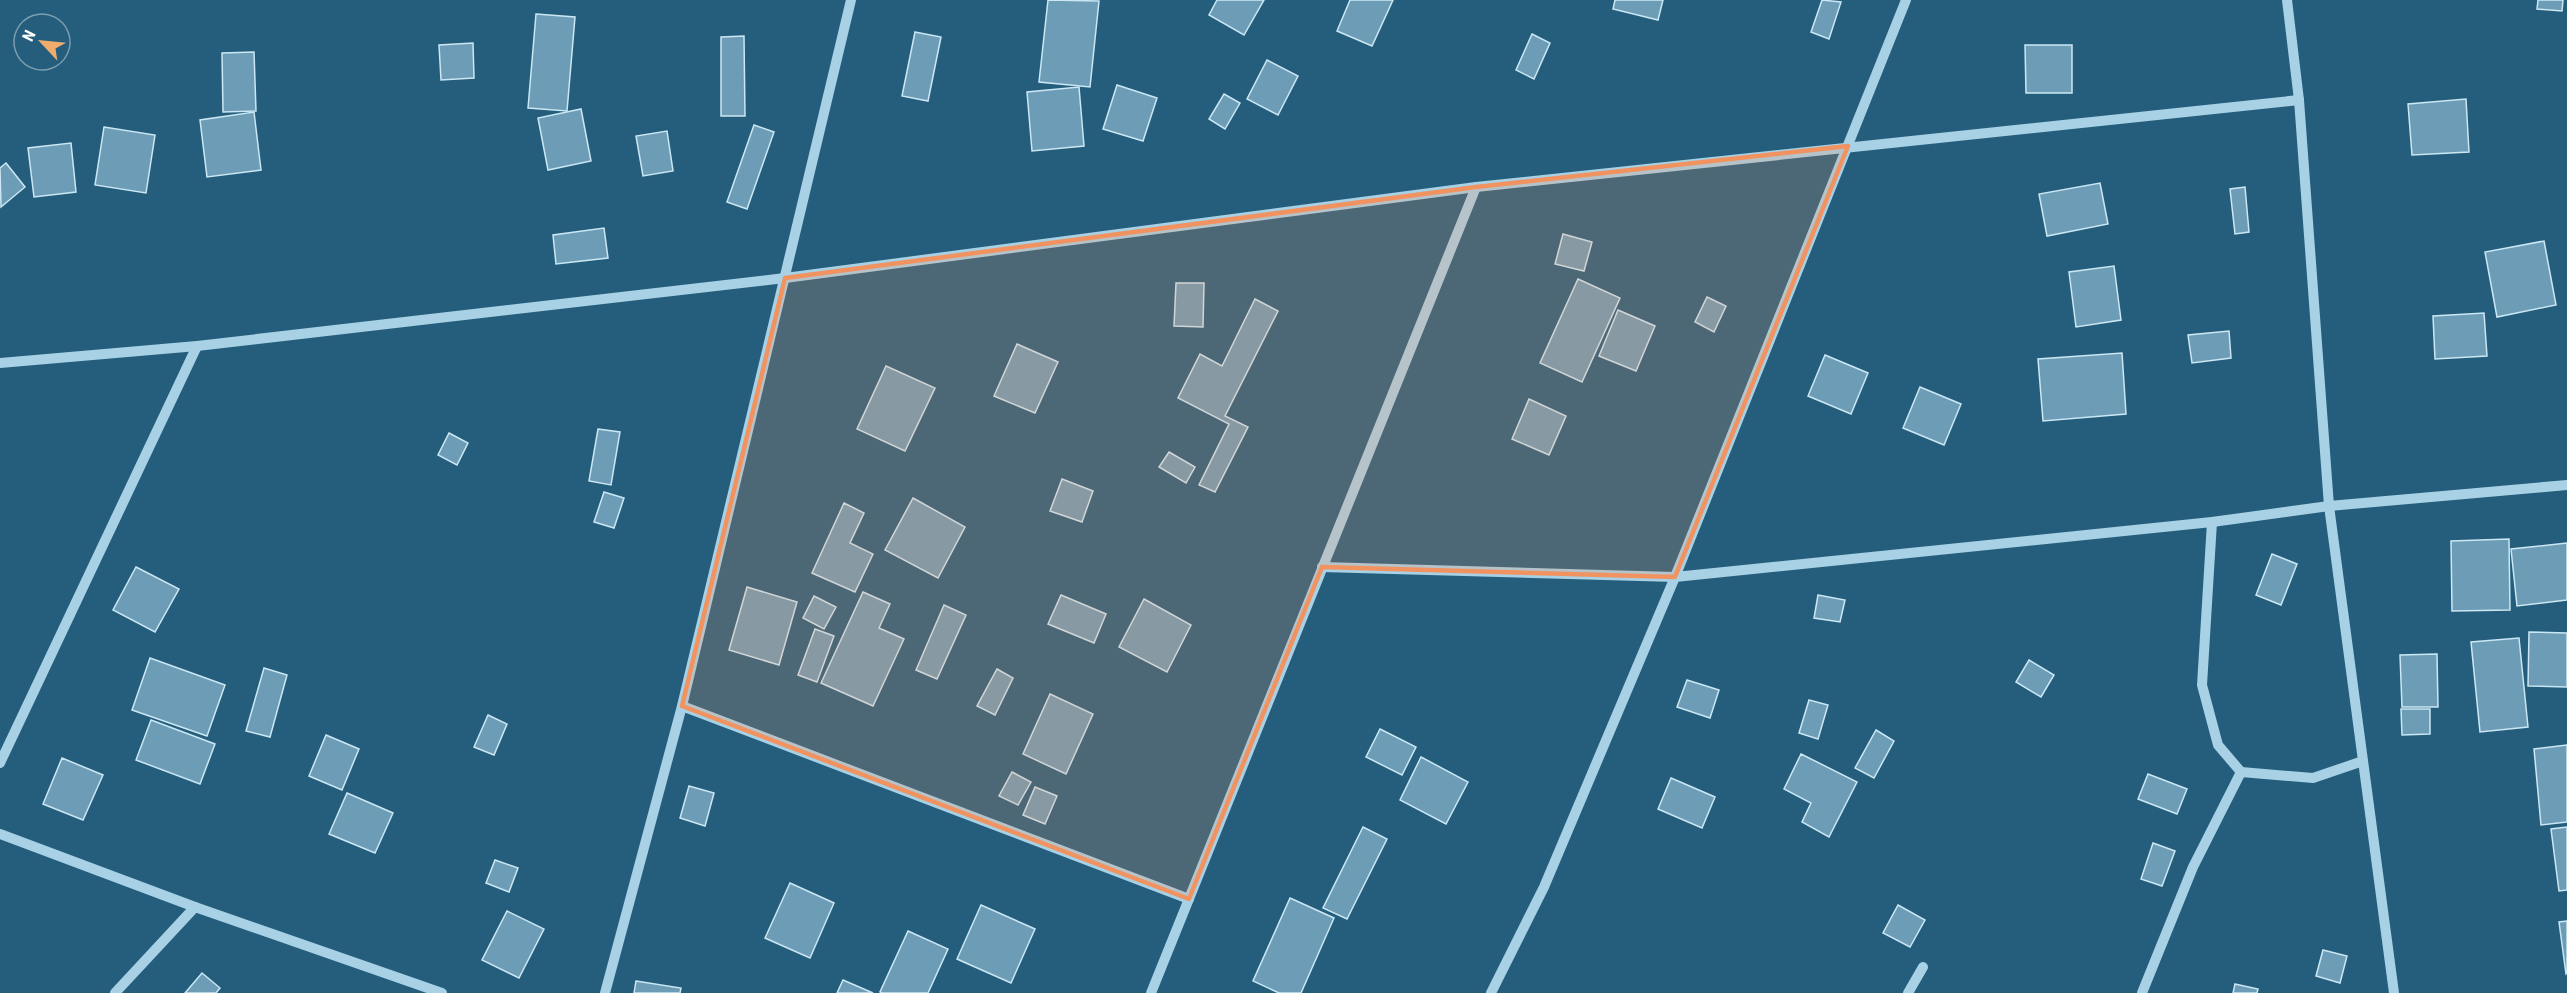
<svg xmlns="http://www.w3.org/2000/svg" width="2567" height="993" font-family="'Roboto Condensed',sans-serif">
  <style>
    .building { fill: #6d9db6; stroke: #cbe7f4; stroke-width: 1.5 }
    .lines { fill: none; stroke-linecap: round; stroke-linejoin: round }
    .minor { stroke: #a8d1e5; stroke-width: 10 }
    .marked { fill: #f09361; fill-opacity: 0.2; stroke: #f09361; stroke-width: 4.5; stroke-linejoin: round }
  </style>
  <rect width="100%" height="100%" fill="#245e7c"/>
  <!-- building -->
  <g class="building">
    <path d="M1048,0l51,1 -9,86 -51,-5z"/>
    <path d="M1217,0h47l-20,35 -35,-20z"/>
    <path d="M1350,0h43l-21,46 -35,-15z"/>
    <path d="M1615,0h48l-5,20 -45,-11z"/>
    <path d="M1822,0l19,2 -12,37 -18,-7z"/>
    <path d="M2538,0h25l-1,11 -25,-2z"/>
    <path d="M536,14l39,3 -8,94 -39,-3z"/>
    <path d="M915,32l26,5 -13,64 -26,-5z"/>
    <path d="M1532,34l18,9 -16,36 -18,-9z"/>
    <path d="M744,36l1,80h-24v-79z"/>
    <path d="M473,43l1,35 -33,2 -2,-35z"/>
    <path d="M2025,45h47v48h-46z"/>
    <path d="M254,52l2,59 -33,1 -1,-59z"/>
    <path d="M1267,60l31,16 -20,39 -31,-16z"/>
    <path d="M1117,85l40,13 -14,43 -40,-12z"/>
    <path d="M1079,87l5,59 -52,5 -5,-59z"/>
    <path d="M1224,94l16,9 -15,26 -16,-10z"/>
    <path d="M2466,99l3,53 -57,3 -4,-51z"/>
    <path d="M581,109l10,52 -43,9 -10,-52z"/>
    <path d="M254,112l7,58 -54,7 -7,-57z"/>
    <path d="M754,125l20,7 -27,77 -20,-7z"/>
    <path d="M104,127l51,8 -9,58 -51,-8z"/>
    <path d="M667,131l6,40 -30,5 -7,-40z"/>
    <path d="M71,143l5,49 -42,5 -6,-49z"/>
    <path d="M6,163l19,24 -24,20 -1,-39z"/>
    <path d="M2100,183l8,41 -61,12 -8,-42z"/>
    <path d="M2245,187l4,45 -14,2 -5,-45z"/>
    <path d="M604,228l4,30 -52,6 -3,-29z"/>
    <path d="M1563,234l29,8 -8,29 -29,-7z"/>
    <path d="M2544,241l12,64 -59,12 -12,-65z"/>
    <path d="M2114,266l7,54 -45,7 -7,-55z"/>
    <path d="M1578,279l42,19 -38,84 -42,-19z"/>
    <path d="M1176,283h28l-1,44 -29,-1z"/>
    <path d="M1707,297l19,9 -12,26 -19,-10z"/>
    <path d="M1255,299l23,12 -53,105 23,11 -33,65 -16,-7 30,-61 -51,-26 22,-44 22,12z"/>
    <path d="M1618,310l37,16 -19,45 -37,-15z"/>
    <path d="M2484,313l3,43 -52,3 -2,-43z"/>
    <path d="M2229,331l2,27 -39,5 -4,-28z"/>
    <path d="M1017,344l41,18 -23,51 -41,-17z"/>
    <path d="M2122,353l4,61 -83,7 -5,-62z"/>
    <path d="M1825,355l43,18 -17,41 -43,-18z"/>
    <path d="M886,366l49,22 -30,63 -48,-22z"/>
    <path d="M1920,387l41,17 -17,41 -41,-17z"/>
    <path d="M1529,399l37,17 -17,39 -37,-16z"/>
    <path d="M598,429l22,3 -9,53 -22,-4z"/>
    <path d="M449,433l19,10 -11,22 -19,-10z"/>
    <path d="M1169,452l26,15 -9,16 -27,-16z"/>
    <path d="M1062,479l31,12 -11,31 -32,-11z"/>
    <path d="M604,492l20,6 -10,30 -20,-6z"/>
    <path d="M913,498l52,29 -27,51 -53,-28z"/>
    <path d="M844,503l20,10 -14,30 23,11 -18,38 -43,-19z"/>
    <path d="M2509,539l1,71 -58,1 -1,-70z"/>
    <path d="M2567,543v57l-50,6 -6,-57z"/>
    <path d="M2272,554l25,10 -16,41 -25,-10z"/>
    <path d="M136,567l43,22 -24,43 -42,-22z"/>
    <path d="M747,587l50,15 -18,63 -50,-15z"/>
    <path d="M863,592l27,12 -11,24 25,11 -31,67 -52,-23z"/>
    <path d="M1061,595l45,19 -12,29 -46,-19z"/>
    <path d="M1818,595l27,5 -5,22 -26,-4z"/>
    <path d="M814,596l22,11 -12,22 -21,-11z"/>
    <path d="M1144,599l47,26 -24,47 -48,-25z"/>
    <path d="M944,605l22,10 -29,64 -21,-9z"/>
    <path d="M815,629l19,7 -17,46 -19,-7z"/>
    <path d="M2529,632l38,1v54l-39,-1z"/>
    <path d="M2519,638l9,89 -48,5 -9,-90z"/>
    <path d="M2437,654l1,53h-36l-2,-52z"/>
    <path d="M150,658l75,27 -18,51 -75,-26z"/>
    <path d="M2029,660l25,15 -13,22 -25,-15z"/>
    <path d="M264,668l23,7 -17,62 -24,-6z"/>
    <path d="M997,669l16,9 -18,37 -18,-9z"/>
    <path d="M1687,680l32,10 -9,28 -33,-11z"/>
    <path d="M1050,694l43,20 -27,60 -43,-20z"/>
    <path d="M1809,700l19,5 -10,34 -19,-6z"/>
    <path d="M2401,709h29v25l-28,1z"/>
    <path d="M488,715l19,9 -13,31 -20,-8z"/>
    <path d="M151,720l64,24 -15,40 -64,-24z"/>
    <path d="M1380,729l36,18 -14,28 -36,-18z"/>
    <path d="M1876,730l18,11 -20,37 -19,-10z"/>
    <path d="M326,735l33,14 -17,41 -33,-14z"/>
    <path d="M2567,745v77l-26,3 -7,-76z"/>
    <path d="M1801,754l56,28 -28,55 -27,-15 9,-19 -27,-14z"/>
    <path d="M1421,757l47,25 -22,42 -46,-24z"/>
    <path d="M62,758l41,17 -20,45 -40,-16z"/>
    <path d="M1012,772l19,10 -13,23 -19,-9z"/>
    <path d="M2148,774l39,15 -10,25 -39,-15z"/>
    <path d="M1671,778l44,19 -13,31 -44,-19z"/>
    <path d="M689,786l25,7 -9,33 -25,-8z"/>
    <path d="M1035,787l22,9 -12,28 -22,-9z"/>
    <path d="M347,793l46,20 -18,40 -46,-19z"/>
    <path d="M1363,827l24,12 -40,80 -24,-11z"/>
    <path d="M2567,827v63l-8,1 -8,-62z"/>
    <path d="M2153,843l22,8 -13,35 -21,-7z"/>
    <path d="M495,860l23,8 -9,24 -23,-9z"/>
    <path d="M790,883l44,20 -24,55 -45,-20z"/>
    <path d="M1290,898l44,20 -33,75h-22l-26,-12z"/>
    <path d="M981,905l54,24 -24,54 -54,-24z"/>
    <path d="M1898,905l27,15 -15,27 -27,-14z"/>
    <path d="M507,911l37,18 -25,49 -37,-18z"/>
    <path d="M2567,921v52l-1,1 -7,-52z"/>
    <path d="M908,931l40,18 -20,44h-46l-2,-1z"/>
    <path d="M2323,950l24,6 -7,27 -24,-7z"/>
    <path d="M202,973l18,15 -4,5h-31z"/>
    <path d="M843,980l30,13h-36z"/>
    <path d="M636,981l45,7 -1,5h-46z"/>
    <path d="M2235,984l23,5 -1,4h-24z"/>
  </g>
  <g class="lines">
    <!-- minor -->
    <g class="minor">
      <path d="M2287,0l12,100 30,406 65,487"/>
      <path d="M0,363l197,-17 588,-68 691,-91 823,-87"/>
      <path d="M2212,522l-10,163 16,60 23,27 72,6 50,-17"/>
      <path d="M1322,567l353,10 537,-55 117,-16 238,-21"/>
      <path d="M682,706l507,193"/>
      <path d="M0,763l197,-417"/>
      <path d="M0,834l195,73 247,86"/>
      <path d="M115,993l80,-86"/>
      <path d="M605,993l77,-287 169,-706"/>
      <path d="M1151,993l325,-806"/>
      <path d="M1491,993l53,-106 131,-310 231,-577"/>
      <path d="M1908,993l15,-26"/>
      <path d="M2142,993l51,-126 48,-95"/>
    </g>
  </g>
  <!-- marked area -->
  <path class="marked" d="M1848,146l-173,431 -353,-10 -133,332 -507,-193 103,-428 691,-91z"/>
  <!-- north arrow -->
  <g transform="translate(42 42) rotate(296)"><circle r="28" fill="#245e7c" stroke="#7c9eb0" stroke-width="1.5"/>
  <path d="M0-4.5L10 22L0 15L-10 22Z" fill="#efac6c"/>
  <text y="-9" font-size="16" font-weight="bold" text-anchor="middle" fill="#ffffff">N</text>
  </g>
</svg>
